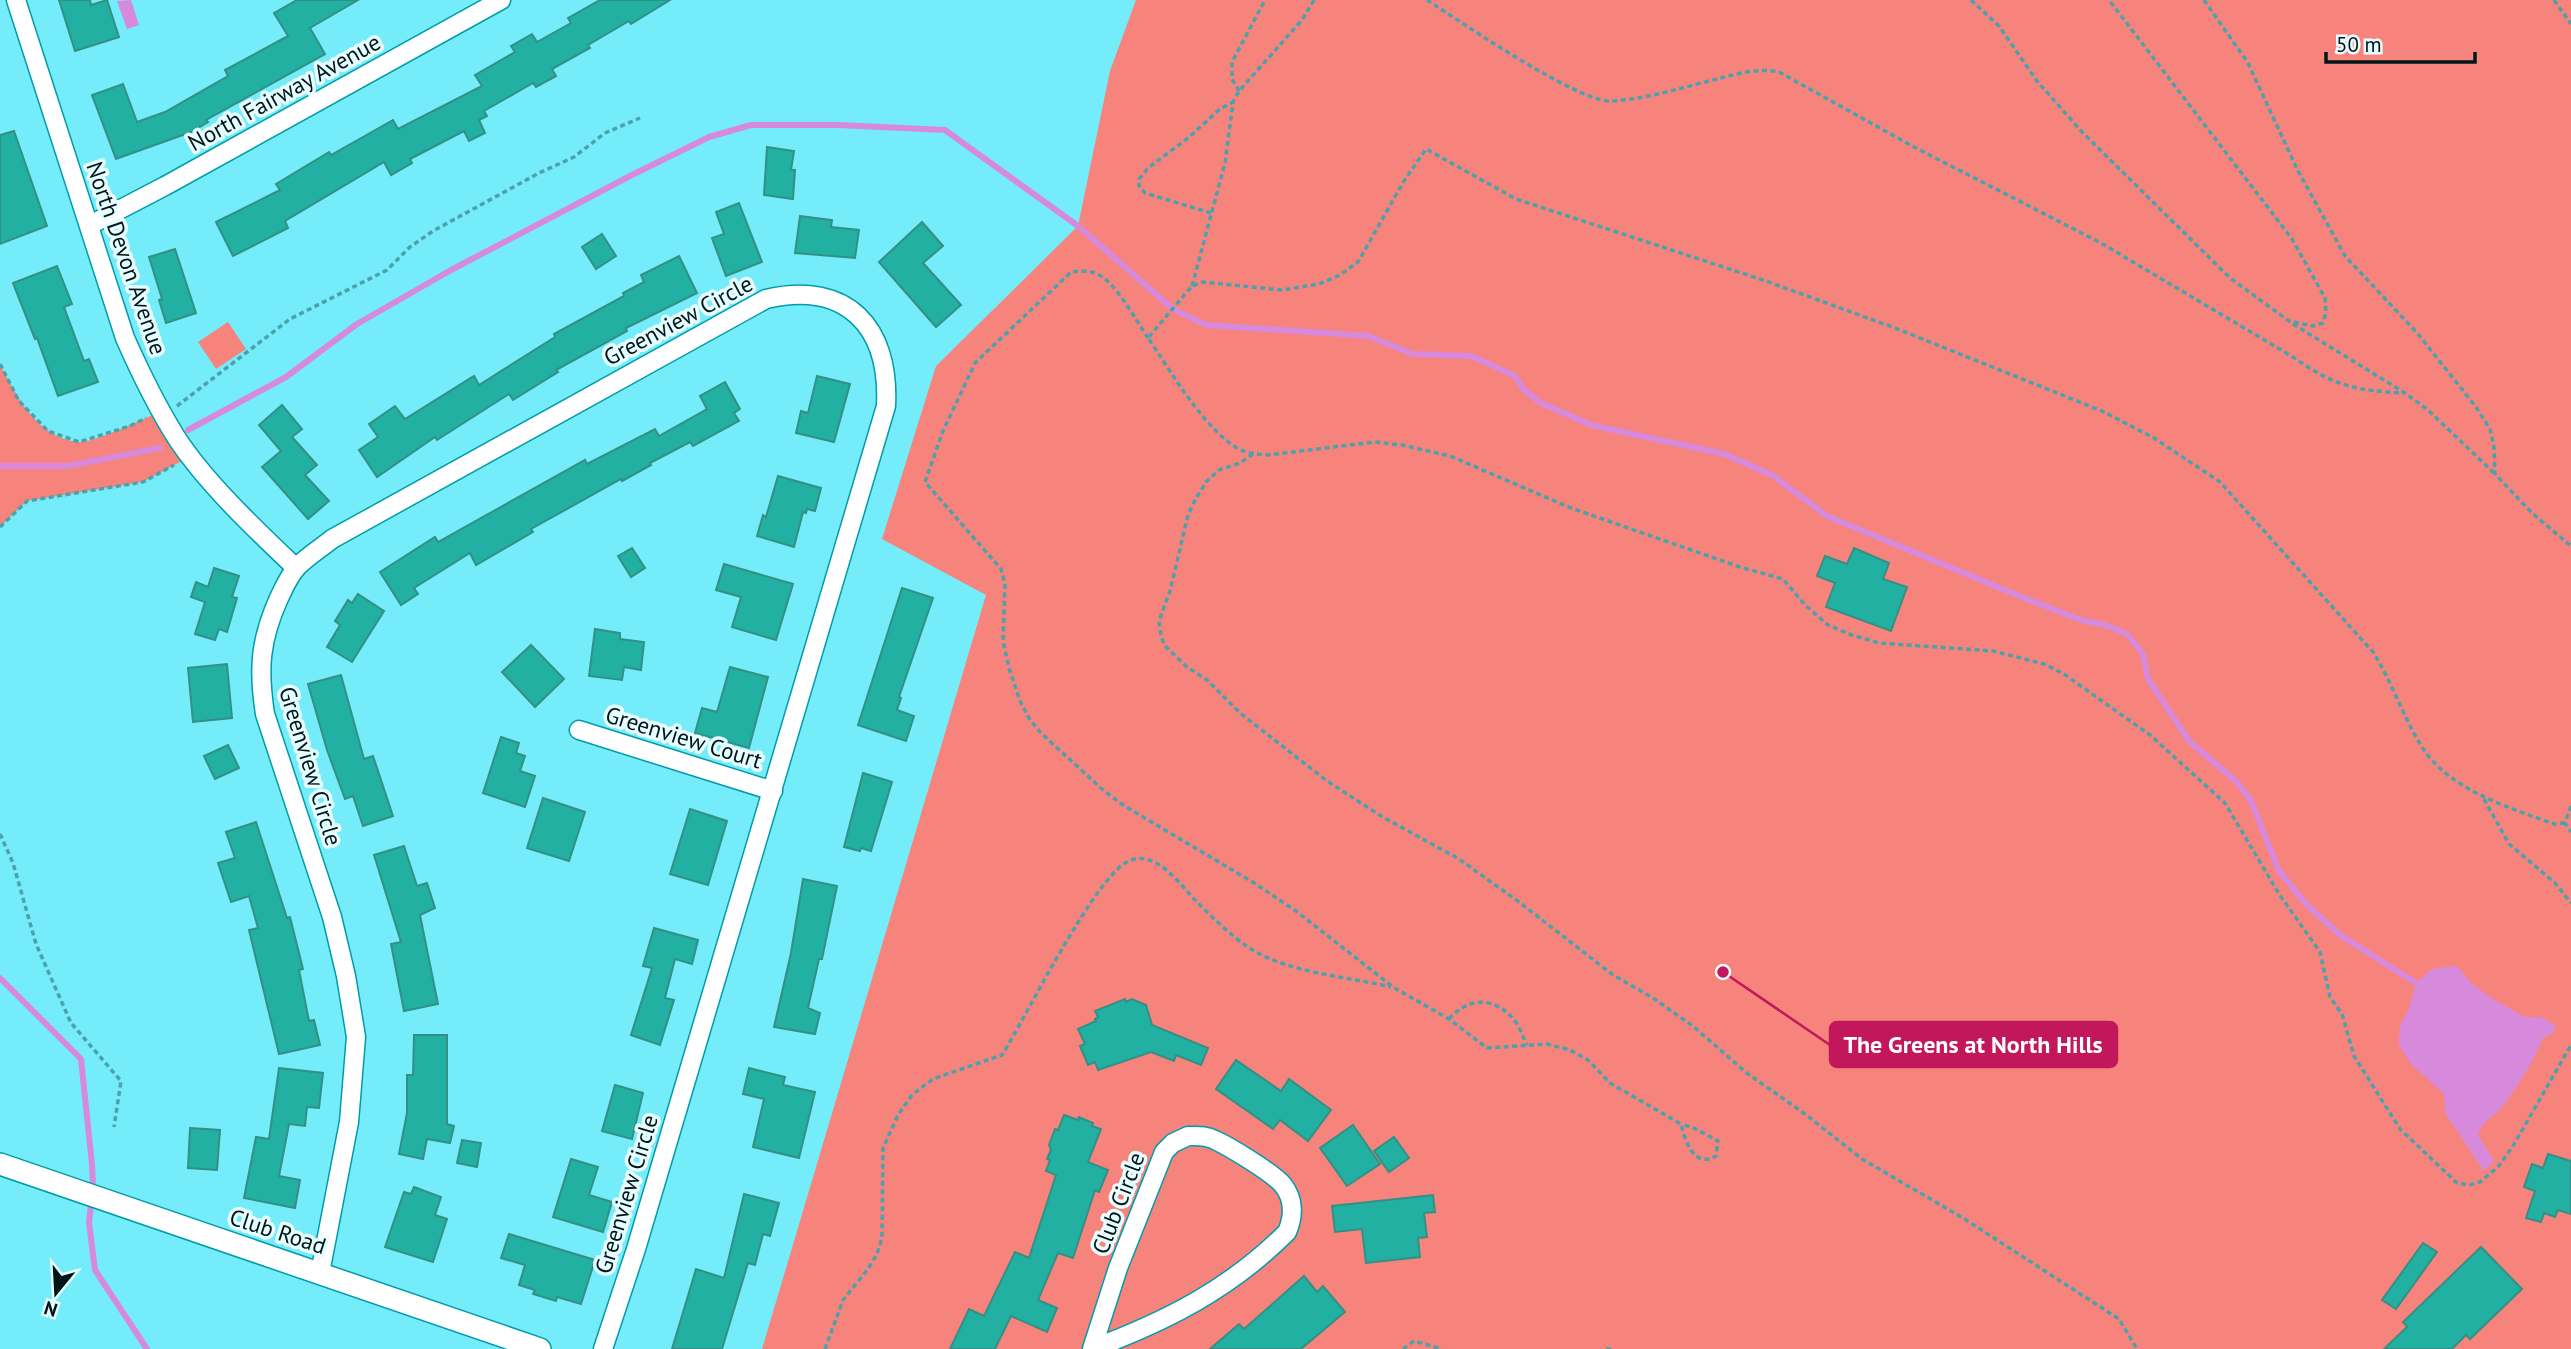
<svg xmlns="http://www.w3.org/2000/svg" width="2571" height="1349" font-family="'PT Sans',sans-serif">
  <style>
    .green { fill: #f6847d }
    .water { fill: #d789dc }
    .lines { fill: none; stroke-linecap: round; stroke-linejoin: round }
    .stream { stroke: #d789dc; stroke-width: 6 }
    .building { fill: #22b0a2; stroke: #348f84; stroke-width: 2 }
    .minor-casing { stroke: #009ca9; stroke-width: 21 }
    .tertiary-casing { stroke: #009ca9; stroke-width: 24 }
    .path { stroke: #4ca1ab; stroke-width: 3.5; stroke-dasharray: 5 3.5; stroke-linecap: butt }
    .minor { stroke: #fff; stroke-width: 18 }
    .tertiary { stroke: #fff; stroke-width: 21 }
    .labels { text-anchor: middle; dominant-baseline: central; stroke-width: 7; stroke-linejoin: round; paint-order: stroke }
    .street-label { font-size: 23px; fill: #001618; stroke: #e8fdff }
    .leader { fill: none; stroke: #c2185b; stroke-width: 2.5 }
    .callout-dot { fill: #c2185b; stroke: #e8fdff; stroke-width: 2.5 }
    .callout { fill: #c2185b; stroke: #c2185b; stroke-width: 2.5 }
    .callout-label { font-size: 24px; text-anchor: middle; font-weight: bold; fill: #fff }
  </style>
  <rect width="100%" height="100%" fill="#75ecf9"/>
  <!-- green -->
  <g class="green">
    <path d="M1136,0h1435v1349h-1809l224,-754 -104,-56 54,-173 142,-140 32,-155z"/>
    <path d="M228,322l18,27 -30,20 -18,-27z"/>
    <path d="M0,364c16,31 38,75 79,78 15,1 66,-24 82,-31l30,45 -48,26 -116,19 -27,26z"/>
  </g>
  <!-- water -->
  <g class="water">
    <path d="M131,0l8,25 -12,4 -10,-28z"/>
    <path d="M2452,966l6,1 13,16 22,16 32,18h16l15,9 -3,7 -11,6c-7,21 -26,49 -39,67 -9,11 -21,15 -25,29l16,26 -10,10 -39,-58 -1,-19 -33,-30 -12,-19v-11l2,-11 7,-12 8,-28 16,-14z"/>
  </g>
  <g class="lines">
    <!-- stream -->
    <g class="stream">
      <path d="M188,430l98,-53 71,-53 94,-54 179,-94 79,-39 42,-12h87l107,5 133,96 95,83 33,16 162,11 45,18 58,2 44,20 9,14 17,13 50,22 133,29 48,21 55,41 197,82 57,22 24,5 22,9 16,20 5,25 41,62 48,41 14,19 28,70 27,33 34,31 76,48"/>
      <path d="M0,466h68l92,-18"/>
      <path d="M0,978l81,81 11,106 1,22 -4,35 6,48 52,79"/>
    </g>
  </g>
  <!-- building -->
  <g class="building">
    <path d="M59,0h31l1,5 16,-5 12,37 -44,14z"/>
    <path d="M297,0h61l-48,28 15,26 -119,66 2,2 -17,10 -75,27 -24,-64 31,-11 14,38 28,-10 63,-36 -3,-6 63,-34 -14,-23z"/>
    <path d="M600,0h70l-39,24 -2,-3 -41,24 2,3 -38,21 4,7 -20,11 -3,-4 -49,28 3,5 -8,4 6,13 -16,8 -5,-10 -54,28 2,4 -21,12 -7,-13 -99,59 3,7 -55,28 -17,-34 64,-32 -4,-6 53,-32 2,3 62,-35 5,9 84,-43 -7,-11 40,-23 -4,-6 21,-12 5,8 34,-19 -3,-5z"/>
    <path d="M14,131l33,95 -47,18v-109z"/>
    <path d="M767,147l27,4 -3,19h4l-2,29 -29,-4z"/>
    <path d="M739,203l23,59 -36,14 -14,-38 12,-4 -8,-22z"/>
    <path d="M800,216l32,4 -1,7 28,3 -4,28 -60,-5z"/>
    <path d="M922,222l21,24 -20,17 38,42 -25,22 -57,-65z"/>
    <path d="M602,234l14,22 -20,13 -14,-22z"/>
    <path d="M175,249l21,64 -30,10 -7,-23 3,-1 -13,-42z"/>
    <path d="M679,256l18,37 -71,35 1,3 -71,39 2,2 -45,28 -4,-6 -72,46 -2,-3 -58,40 -18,-27 19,-13 -9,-13 26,-18 10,13 69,-43 5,9 76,-48 -1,-3 70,-38 -1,-3 21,-11 -3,-7z"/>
    <path d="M57,266l15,38 -8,3 20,54 5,-2 9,23 -40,14 -21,-58 -2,1 -22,-56z"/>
    <path d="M817,376l33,8 -16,58 -38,-9 5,-22 7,2z"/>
    <path d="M725,382l15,27 -6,4 5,8 -46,25 -3,-4 -40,21 1,2 -29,16 -1,-2 -90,50 2,3 -57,33 -6,-12 -56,35 4,6 -17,11 -21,-33 55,-35 3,5 147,-82 2,4 68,-35 4,7 48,-27 -7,-13z"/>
    <path d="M282,405l20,24 -10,8 25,28 -12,10 24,26 -21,18 -46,-52 19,-16 -22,-26z"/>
    <path d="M778,476l43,12 -6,23 -8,-2 -1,4 -3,-1 -9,35 -37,-11 6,-21 3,2z"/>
    <path d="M632,548l13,20 -14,9 -13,-21z"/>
    <path d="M1854,548l35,15 -6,16 24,8 -16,44 -65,-24 9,-24 -18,-7 8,-20 22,8z"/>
    <path d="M724,564l69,20 -17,56 -44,-13 9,-30 -25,-7z"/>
    <path d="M214,568l25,8 -7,21 5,1 -10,34 -8,-3 -4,11 -20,-6 10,-32 -14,-5 5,-15 12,5z"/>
    <path d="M902,588l31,10 -34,99 2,1 -4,12 17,6 -8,25 -48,-16z"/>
    <path d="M358,594l26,17 -32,51 -25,-15 13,-22 -5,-4 13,-21 4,3z"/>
    <path d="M595,629l25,4v6l24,3 -3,28 -17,-3 -2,13 -33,-4z"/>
    <path d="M531,645l33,34 -29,28 -33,-35z"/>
    <path d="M227,664l5,54 -39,4 -5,-54z"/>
    <path d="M730,667l38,10 -19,71 -54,-15 7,-25 15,4z"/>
    <path d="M341,675l23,84 9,-3 20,60 -30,10 -10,-30 -8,3 -18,-49 -19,-66z"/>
    <path d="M501,737l18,6 -3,10 9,3 -5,15 15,5 -10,31 -42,-14z"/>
    <path d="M228,745l11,23 -24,11 -11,-23z"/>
    <path d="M863,773l29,9 -21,69 -10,-3 -1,3 -16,-4z"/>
    <path d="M543,798l42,14 -16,49 -42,-13z"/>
    <path d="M690,809l37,12 -19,64 -38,-11z"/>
    <path d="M256,822l31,96 3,-1 13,52 -4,1 10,51 5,-1 6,25 -41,9 -30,-124 9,-2 -9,-32 -18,6 -13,-39 17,-5 -9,-26z"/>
    <path d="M404,846l13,40 10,-3 8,25 -15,7 18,89 -34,7 -13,-67 10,-2 -27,-87z"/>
    <path d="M803,879l34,7 -15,73h-3l-11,49 12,5 -5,21 -41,-7 17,-74z"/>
    <path d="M654,928l44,12 -6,24 -17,-5 -10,39 9,2 -14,45 -29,-10 21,-67 -9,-2z"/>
    <path d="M1125,999l1,3 6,-3 14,6 6,20 56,23 -7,17 -25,-10 -2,6 -23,-9 -53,18 -3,-8 -7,3 -8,-19 5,-2 -7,-15 18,-8 -1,-2 3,-2 -3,-6z"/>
    <path d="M414,1035h33v89l7,2 -4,17 -23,-4 -4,20 -24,-5 8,-41v-38h6z"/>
    <path d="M1236,1060l45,31 8,-12 42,31 -23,31 -28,-21 -7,9 -57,-40z"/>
    <path d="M279,1068l44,5 -4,35 -12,-1 -2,19 -16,-2 -10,52 21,4 -5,28 -51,-10 12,-61 13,2z"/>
    <path d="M749,1068l36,9 -2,8 32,7 -16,66 -46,-11 11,-48 -21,-5z"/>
    <path d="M615,1085l28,8 -11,46 -30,-8z"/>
    <path d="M1064,1115l14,5 1,-3 14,6 -1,3 9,3 -13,33 20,8 -9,22 -4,-2 -22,68 -15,-5 -20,47 19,8 -10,24 -36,-16 -16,33h-45l19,-40 15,7 31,-64 14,6 27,-83 -10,-4 4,-11 -3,-1 4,-9 -2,-5 6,-16 3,1z"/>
    <path d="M1353,1125l27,39 -33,22 -27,-38z"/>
    <path d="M190,1128l30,2 -3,40 -29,-2z"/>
    <path d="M1394,1137l15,21 -20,14 -15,-21z"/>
    <path d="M462,1140l19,3 -4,24 -20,-4z"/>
    <path d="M2548,1154l23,7v53l-13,-4 -3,7 -11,-4 -3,9 -15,-4 9,-27 -11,-4 8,-23 11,4z"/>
    <path d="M571,1159l27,8 -9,28 23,7 -9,30 -50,-15z"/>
    <path d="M414,1187l27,10 -6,18 12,4 -14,43 -48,-15 19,-55 7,2z"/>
    <path d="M744,1194l35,9 -9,33 -7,-2 -8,31 -7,-2 -26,86h-50l24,-80 28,9z"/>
    <path d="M1433,1195l2,17 -11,1 3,24 -9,1 2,19 -54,6 -4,-34 -27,3 -3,-26z"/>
    <path d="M509,1234l86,26 -14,44 -24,-7 -1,4 -23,-7 2,-4 -16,-5 6,-20 -24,-7z"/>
    <path d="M2423,1243l14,9 -41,57 -14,-9z"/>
    <path d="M2481,1247l41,42 -52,50 -4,-4 -14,14h-68l23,-22 -4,-5z"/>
    <path d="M1304,1276l13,16 6,-6 22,26 -44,37h-91l29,-25 5,5z"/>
  </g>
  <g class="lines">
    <!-- minor casing -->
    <g class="minor-casing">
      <g id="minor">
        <path d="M16,0l109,338c15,34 31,67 51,99 29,45 81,94 120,131"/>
        <path d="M90,225l75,-39 336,-186"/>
        <path d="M579,730l194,61"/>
        <path d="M1188,1136c10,0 18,-1 27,4 15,7 58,33 68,45 11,14 11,31 4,47 -57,57 -120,89 -195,117l26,-81 46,-116 9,-9z"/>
        <path d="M320,1273l29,-151 7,-85 -10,-61 -14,-59 -67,-203c-7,-45 -5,-74 14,-116 5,-10 10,-23 19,-32 10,-10 23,-18 34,-27l434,-240c81,-19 124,28 120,107l-250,843 -33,100"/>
      </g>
    </g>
    <!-- tertiary casing -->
    <g class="tertiary-casing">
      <path id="tertiary" d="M0,1164l540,185"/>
    </g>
    <!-- path -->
    <g class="path">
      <path d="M1427,0c34,22 149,101 183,101 35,-1 77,-15 111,-23 19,-5 38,-10 58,-6l135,75 187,96 192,114c41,29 63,34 112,36"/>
      <path d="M1971,0l28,26 38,55 45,51 148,146 59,43 24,5 10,-3 3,-11 -1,-14 -33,-59 -183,-239"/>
      <path d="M2204,0l44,63 49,106 48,87 73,78 58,73 14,22 4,18 1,27 37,39 39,33"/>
      <path d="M2554,0l17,24"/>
      <path d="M1239,91l-7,-12v-17l33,-62"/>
      <path d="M1211,213l-66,-20 -6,-7v-7l9,-11 40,-30 32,-29 13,-7"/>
      <path d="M1192,286l33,-123 8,-61 6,-11 63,-71 12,-20"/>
      <path d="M2293,324l112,69 23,17 66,63"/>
      <path d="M1148,338c-11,-16 -32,-55 -49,-63 -9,-5 -19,-4 -28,-3l-96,91 -32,68 -18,51 76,87 4,15 -2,57 6,27 11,33 10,19 11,13 62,57 20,15 131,78 42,28 97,76 56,32 38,29 60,-4 23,6 18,10 22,23 71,41c4,17 13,45 35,32l2,-15 -24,-13 -13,-4"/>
      <path d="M0,364l19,37 29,30 31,11 51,-16 16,-8"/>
      <path d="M177,406l113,-87 97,-49 23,-23 23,-16 106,-58 35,-16 31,-24 35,-15"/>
      <path d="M1253,454l-13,9 -21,7 -13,12 -12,20 -6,13 -18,76 -11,30 2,15 4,10 22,21 20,13 33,33 87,68 54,35 78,43 60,43 94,73 40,23 41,29 54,47 53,37 61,48 101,59 156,101 18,30"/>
      <path d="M0,527l27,-26 116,-19 31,-17"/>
      <path d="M2484,799l25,45 46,39 16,20"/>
      <path d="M2571,806l-6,17 6,9"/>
      <path d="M2565,823l-11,1c-44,-16 -105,-34 -132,-77 -19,-30 -30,-65 -49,-95l-153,-170 -66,-44 -52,-27 -207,-83 -129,-47 -250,-82 -90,-50 -22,32 -46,81 -18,13 -21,9 -37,6 -80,-8 -10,4 -44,52c22,32 59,96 93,112 9,4 17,4 27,5l107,-13 27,3 48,11 121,52 169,59 43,12 22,26 23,20 21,9 30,9 114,8 51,13 20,10 86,61 75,68 54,91 41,58 10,45 12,17 12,42 46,73 57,54 12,2 11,-3 18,-15 15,-21 58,-101"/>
      <path d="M0,834l13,29 23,81 35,79 50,58 -7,46"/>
      <path d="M1449,1019c21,-24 50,-22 68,5 4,6 6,14 10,21"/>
      <path d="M825,1349l18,-49 25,-31 9,-15 5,-16 1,-90 15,-33 14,-20 21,-16 69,-24c23,-36 94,-181 127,-194 28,-12 51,24 68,41 12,12 25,25 39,36 40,35 105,37 155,49"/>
      <path d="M1403,1349l11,-8 28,8"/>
      <path d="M1606,1349h7"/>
    </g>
    <!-- minor -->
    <use href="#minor" class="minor"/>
    <!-- tertiary -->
    <use href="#tertiary" class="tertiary"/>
  </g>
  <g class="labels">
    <!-- street labels -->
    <g class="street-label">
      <text transform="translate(284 92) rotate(-29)">North Fairway Avenue</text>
      <text transform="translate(127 258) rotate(71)">North Devon Avenue</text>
      <text transform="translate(678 320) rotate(-28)">Greenview Circle</text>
      <text transform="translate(684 737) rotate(17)">Greenview Court</text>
      <text transform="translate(311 766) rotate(73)">Greenview Circle</text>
      <text transform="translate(626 1194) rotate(-73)">Greenview Circle</text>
      <text transform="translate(1118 1203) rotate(-69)">Club Circle</text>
      <text transform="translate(278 1231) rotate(18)">Club Road</text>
    </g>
  </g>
  <!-- callouts -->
  <path class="leader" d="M1723 972L1830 1045"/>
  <circle class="callout-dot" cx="1723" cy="972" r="7"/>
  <rect class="callout" x="1830" y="1022" width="287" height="45" rx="7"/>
  <g class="callout-label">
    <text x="1973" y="1053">The Greens at North Hills</text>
  </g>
  <!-- north arrow -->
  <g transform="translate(56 1293) rotate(198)" stroke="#e8fdff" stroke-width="5" paint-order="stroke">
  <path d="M0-5L12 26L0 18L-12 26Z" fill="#001618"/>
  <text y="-10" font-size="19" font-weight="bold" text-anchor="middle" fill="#001618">N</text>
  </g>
  <!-- scale -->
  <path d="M2326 52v10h149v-10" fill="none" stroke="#001618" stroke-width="3.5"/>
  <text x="2336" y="52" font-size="21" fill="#001618" stroke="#e8fdff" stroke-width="5" paint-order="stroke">50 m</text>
</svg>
